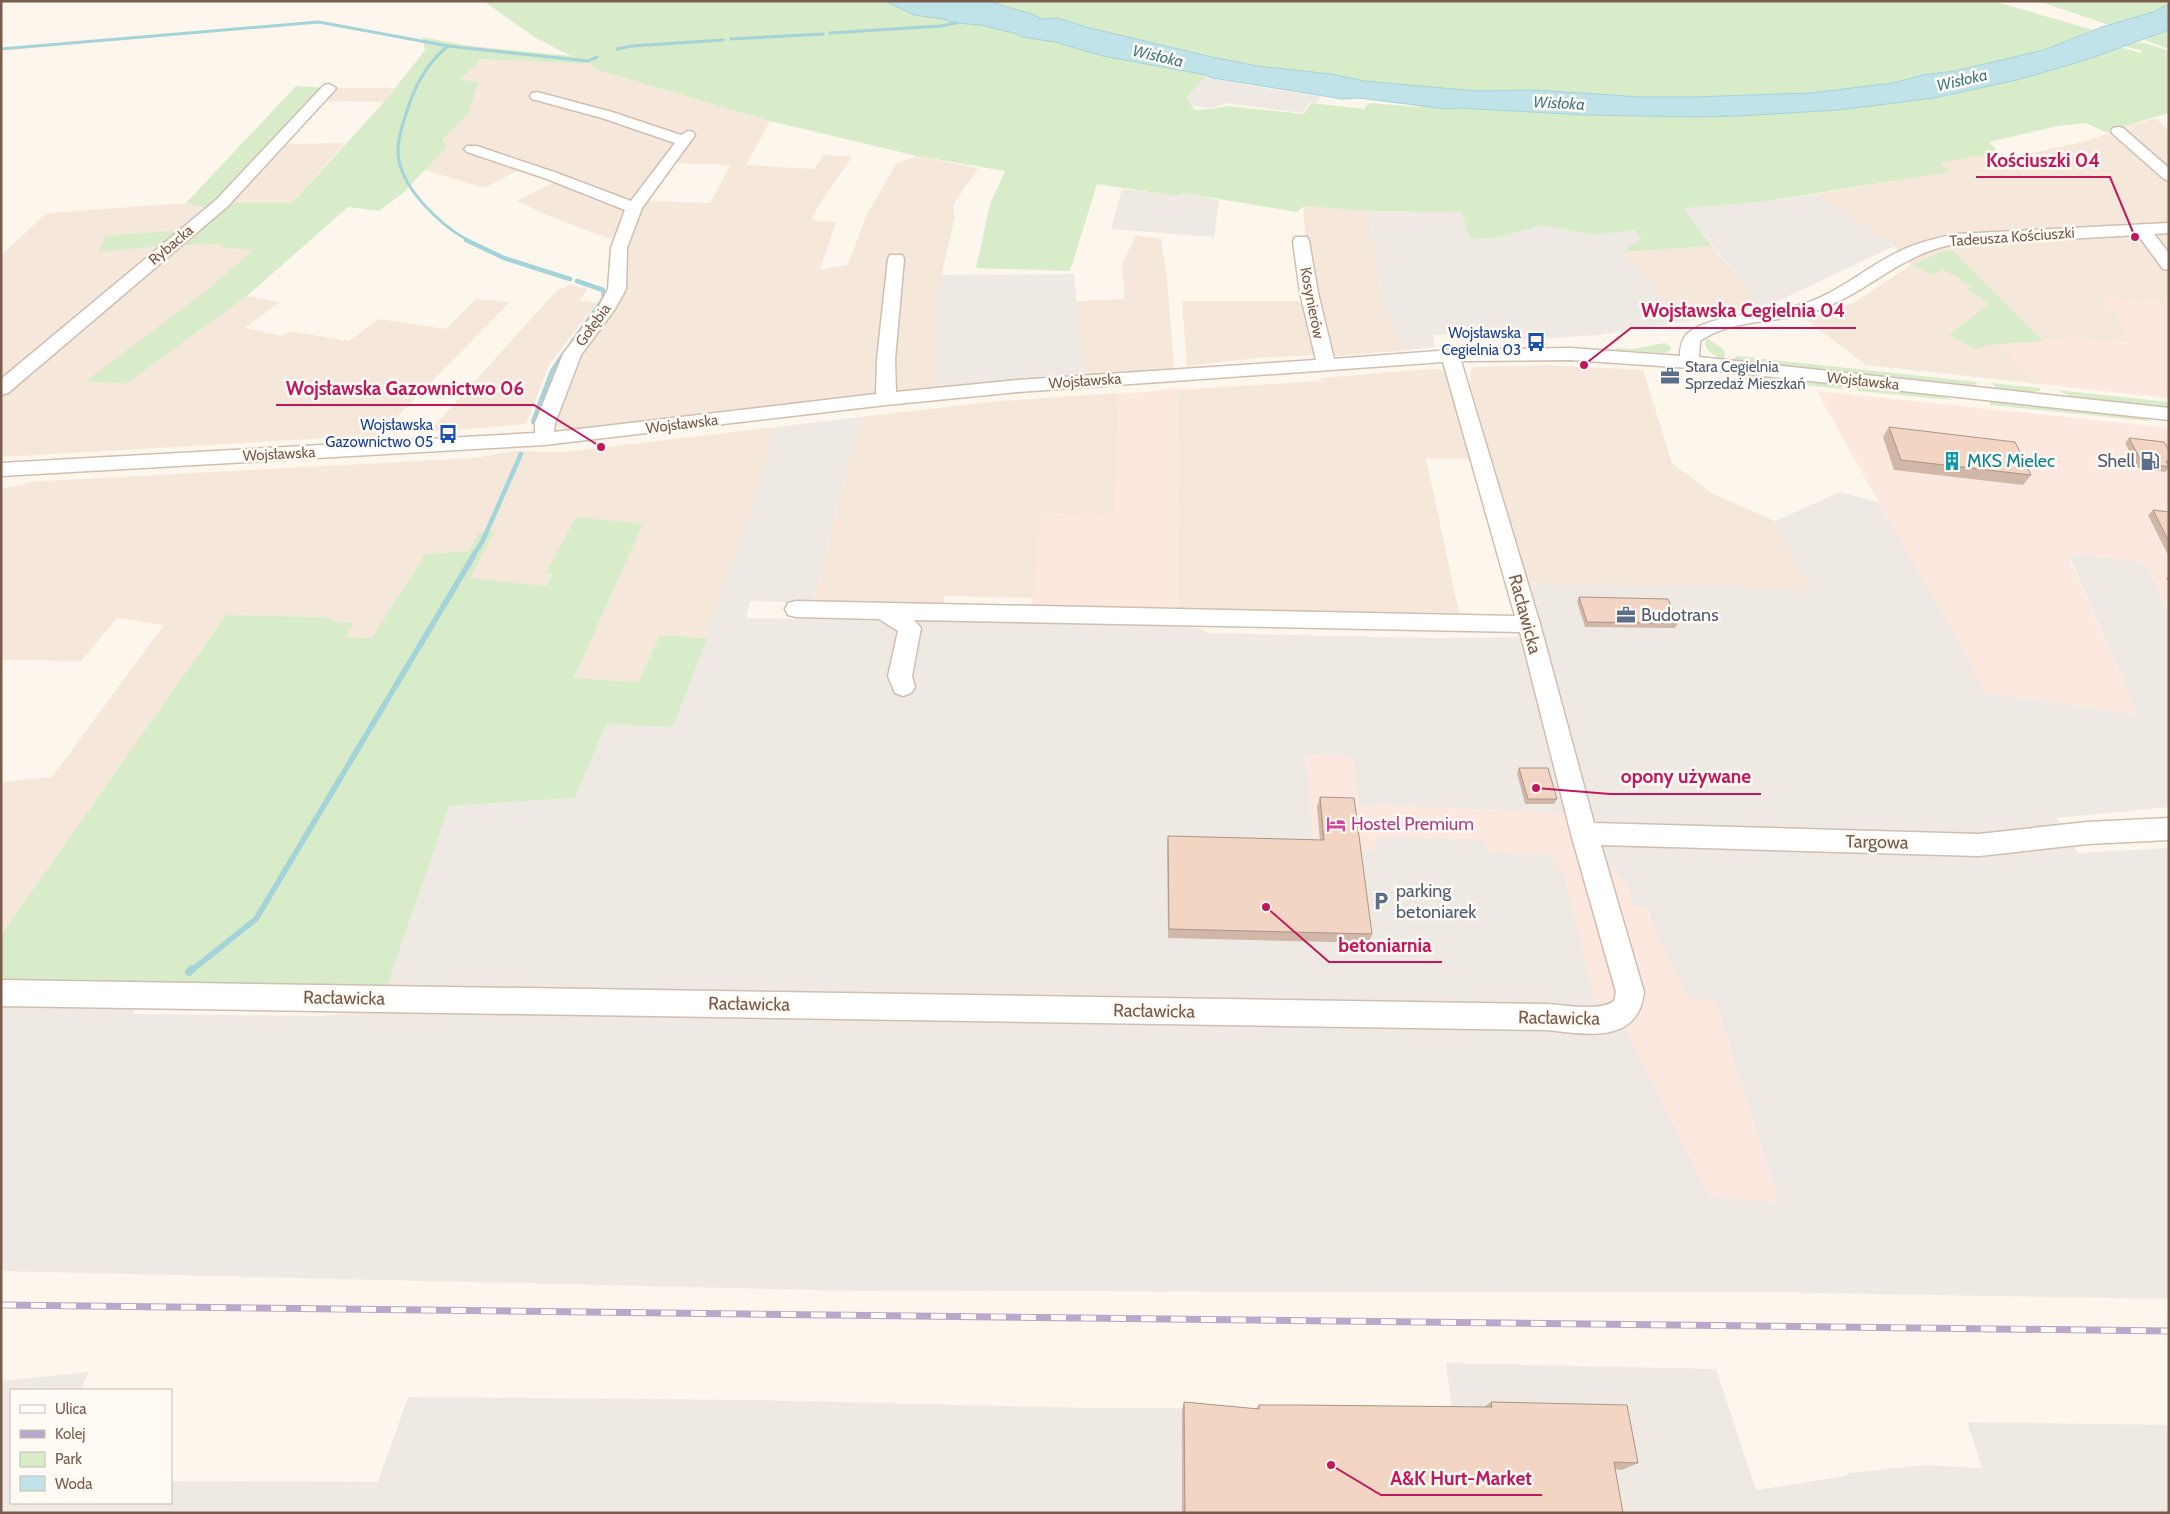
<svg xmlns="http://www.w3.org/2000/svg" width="2170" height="1514" font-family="Cabin,sans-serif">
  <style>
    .residential { fill: #f5e8da; fill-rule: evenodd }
    .commercial { fill: #fde8e0 }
    .industrial { fill: #efe9e4; fill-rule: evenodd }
    .green { fill: #d8ecc9 }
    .water { fill: #bfe3e8; stroke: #a5d3da }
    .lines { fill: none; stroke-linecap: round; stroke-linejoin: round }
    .stream-far3 { stroke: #a5d3da; stroke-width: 3 }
    .stream-far2 { stroke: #a5d3da; stroke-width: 4.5 }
    .stream-far1 { stroke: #a5d3da; stroke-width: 5.5 }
    .stream { stroke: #a5d3da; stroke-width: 8 }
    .minor-casing { stroke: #d1beb0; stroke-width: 3 }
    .minor { fill: #fff; fill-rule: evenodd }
    .rail-casing { stroke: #b9a8c9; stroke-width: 7 }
    .rail { stroke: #fffaf3; stroke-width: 5; stroke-dasharray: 15; stroke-linecap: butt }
    .wall { fill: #d1b7a8 }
    .building { fill: #f3d5c3; stroke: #aa9588 }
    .labels { text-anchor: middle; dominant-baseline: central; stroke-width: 5; stroke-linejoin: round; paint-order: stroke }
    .far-street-label { font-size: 15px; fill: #7a5c4d; stroke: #fffaf3 }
    .far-transit-label { font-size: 15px; fill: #164399; stroke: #fffaf3; text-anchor: end }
    .far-service-label { font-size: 15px; fill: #4e5e75; stroke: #fffaf3; text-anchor: start }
    .far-water-label { font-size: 16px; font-style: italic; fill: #437c86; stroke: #fffaf3 }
    .culture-label { font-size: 18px; fill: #0d838f; stroke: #fffaf3; text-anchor: start }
    .service-label { font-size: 18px; fill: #4e5e75; stroke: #fffaf3; text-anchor: start }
    .street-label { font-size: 18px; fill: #7a5c4d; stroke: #fffaf3 }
    .hotel-label { font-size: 18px; fill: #b23c85; stroke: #fffaf3; text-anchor: start }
    .leader { fill: none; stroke: #c2185b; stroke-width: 2 }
    .callout-dot { fill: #c2185b; stroke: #fffaf3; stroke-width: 2 }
    .callout-label { font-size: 19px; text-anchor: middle; font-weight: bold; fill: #c2185b; stroke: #fffaf3; stroke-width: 5; stroke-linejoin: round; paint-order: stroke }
  </style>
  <rect width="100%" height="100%" fill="#fdf6ec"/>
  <!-- residential -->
  <g class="residential">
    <path d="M480,59l101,5 9,-1 4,6 176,52 -24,44 68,4 10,-14 28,2 -34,49 -6,14 24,2 -16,48 28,-5 18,-49 30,-52 21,-8 61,12 -25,37 2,12 -12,51 -4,31 -1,81 2,7 -375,43 -11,-5 14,-52 44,-64 15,-69 -17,-1 -58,-22 -35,-16 43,-22 -34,-13 -42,22 -59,-18 22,-23 -5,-7 26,-26 11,-31 -19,-2zM672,163l58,2h1l-21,38 -63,-2z"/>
    <path d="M329,88h65l-10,14 -66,-1z"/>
    <path d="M2153,119h4l12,12v173l-66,-6 33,46 -59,-5 -78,5 27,29 14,11 -174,-19 -61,-46 48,-16 58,-38 -17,-19 -77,-52 133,-22 -11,-9 60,-11 10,6 73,-16 25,-8 1,-3z"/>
    <path d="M345,143l-53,60h-70l55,-59z"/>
    <path d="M186,203l22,7 -44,36 60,-2 -3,2 32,4 -46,40 -120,91 39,3 121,-88 33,6 -35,26 38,8 7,-5 59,10 29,-22 68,10 30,-30 34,3 -136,138 -30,-3 -343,20v-202l46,-42z"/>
    <path d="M1303,206l65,5 18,101 22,38 -81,7 -20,-103z"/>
    <path d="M1136,235l25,4 6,38 7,91 -90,7 -8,-74 49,-2 -3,-35z"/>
    <path d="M1712,246l52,62 -82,14 -60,-70z"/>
    <path d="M570,285l18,4 -9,11 18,3 -47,60 -24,61 -97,8 128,-142z"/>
    <path d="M1182,301h123l14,54 -62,3 -70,8z"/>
    <path d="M1546,365l97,5 29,93 41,31 62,27 35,69 -284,-7 -56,-200 1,-11 3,-5z"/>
    <path d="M1431,369h8l7,4 24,86 -44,-1 33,155 -280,-4 -2,-219 144,-9 -1,-3z"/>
    <path d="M1118,393l-3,123 -73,-3 -9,85 -88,-2 -2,9 -130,-2 47,-186 129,-15z"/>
    <path d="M776,427l-26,88 -43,123 -47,-3 -22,47 -64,-4 69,-154 -97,49 6,1 -6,12 -76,-8 24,-47h-14l-12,20 -43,3 -53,84 -27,-1 9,-14 -20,-1 -9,-5 -99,-2 -225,320v-153l51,-5 112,-152 -47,-7 -36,43 -80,-1v-172l21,-2 4,-4 450,-24 37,-7 50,1z"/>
  </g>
  <!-- commercial -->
  <g class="commercial">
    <path d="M2102,297l67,7v94l-129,-14 -14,-11 -28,-29 79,-5 58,5z"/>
    <path d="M1176,388l1,2 2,219 -148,-2 11,-94 73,3 3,-123 29,-1z"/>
    <path d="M1817,391l352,37v183l-25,-49 -75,-9v5l68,156 -153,-22z"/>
    <path d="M1305,754l47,2 7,49 203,7 65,74 7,21 12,1 12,29 57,63 64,204 -70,-9 -98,-193h-16l-30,-124 -78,-26 -3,-13 -107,-2v14l-62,-2z"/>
  </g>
  <!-- industrial -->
  <g class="industrial">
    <path d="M1207,76l39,9 75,12 -4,6 -8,-1 -6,11 -77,-10 -14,5 -19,-2 -6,-9 15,-20z"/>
    <path d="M1122,189l54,7 8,-3 35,7 -5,37 -103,-8z"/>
    <path d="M1817,194l77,52 -130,62 -82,-100 78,-6z"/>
    <path d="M1368,211l95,1 39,25 39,-12 54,10 40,-5 8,8 -21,14 60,70 -84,13 -77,5 -5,-9 -83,4 2,12 -27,3 -22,-38z"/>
    <path d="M1074,274l10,101 -144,12 -2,-7 1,-81 3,-24z"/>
    <path d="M860,417l-47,186 -63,-2 -4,17 416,7 38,3 8,5 225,5 108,-1 -15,-54 283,7 -34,-69 65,-29 38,10 70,121 36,69 153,22 -69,-161 76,9 25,49v196l-112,11 21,35 91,-5v451l-408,-7 -906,-1 -854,-20v-269l136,3 -4,9 190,2 55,-6 71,-204 126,-8 31,-75 67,4 77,-212 26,-88zM1305,754l47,2 7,49 203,7 65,74 7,21 13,1 11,29 31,62 26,1 64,203 -70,-8 -98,-193h-16l-30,-125 -15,-22 -63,-3 -3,-13 -108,-2 1,14 -62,-2z"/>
    <path d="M1446,1363l270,6 40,121 90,-14 3,-3 76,-8 57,3 -15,-46 202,3v88h-2168v-132l88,-9 -9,18h-69v113h160v-22l207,1 30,-85 348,3 337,8 359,1z"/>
  </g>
  <!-- green -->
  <g class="green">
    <path d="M483,1h402l30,14 28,4 13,4 24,2 34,8 8,4 33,5 48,14 103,19 -19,22 7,13 19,-1 14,-3 77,8 7,-11 53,6 5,-6 50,4 1,-2 27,4 12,-1 127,7 110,2 43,-1 100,-6 95,-12 83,-18 69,-20 34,-13 20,6 3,-2 -19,-5 17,-4 28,9v62l-64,19 -19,-9 -28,3 -69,16 10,10 -59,11 11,9 -191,30 -77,6 29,38 -90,6 20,-14 -7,-8 -40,5 -54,-10 -39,12 -32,2 -8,-27 -94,-1 -64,-5 -7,6 -113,-19 -8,3 -79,-12 -27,87 -94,-3 14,-64 15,-33 -88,-15 -147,-35 -176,-52 -4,-6 -9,1 -100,-5 -21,21 19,2 -11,32 -26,26 5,7 -44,46 -24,18 -31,-4 -101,89 -121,88 -40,-3 121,-91 46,-40 -33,-3 3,-3 -59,2 -66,6 8,-16 77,-6 24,-21 -21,-6 110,-117 33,2 -106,115h69l92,-101 41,-52 -3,-13 48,9 101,10 -35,-18z"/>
    <path d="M1006,1h988l99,29 -49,20 -89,21 -32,4 -30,8 -83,10 -90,4h-80l-105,-7 -57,1 -114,-10 -33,-7 -74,-8 -45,-9 -126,-30 -28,-9 -16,1 -13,-6 -38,-10z"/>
    <path d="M2038,1h131v3l-16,8 -44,13z"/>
    <path d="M2169,30v19l-25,-9z"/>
    <path d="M1952,250l91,91 -56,4 -11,4 -27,-14 40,-31 -8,-3 2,-3 -16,-8 4,-4 -11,-6 2,-1 -21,-10 -7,6 -22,-10 27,-12z"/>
    <path d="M1707,338l16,11 3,11c-9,-3 -19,-7 -21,-17z"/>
    <path d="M1665,343l6,4 -1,4 -6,2 -47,-3 -1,-2 17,1z"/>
    <path d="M1737,356l240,26v2l-6,3 -236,-26 -1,-3z"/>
    <path d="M1738,373l103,11 2,5 -104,-11z"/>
    <path d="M1991,383l49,5v2c-11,7 -40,3 -49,-7z"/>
    <path d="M1858,386l76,8 19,6 -95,-9z"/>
    <path d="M2057,390l112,12v6l-95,-10z"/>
    <path d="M1995,401l147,16 7,4 -159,-16v-3z"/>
    <path d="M576,517l67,7 -69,154 64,4 22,-47 47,3 -34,89 -67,-3 -31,74 -126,8 -63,183 -193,-2 -97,-6h-95v-46l225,-320 99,2 9,5 20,1 -8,14 26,1 53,-84 43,-3 12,-20h15l-25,47 76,8 6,-12 -6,-1z"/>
  </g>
  <!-- water -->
  <path class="water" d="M885,1h121l-13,2 36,10 13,6 16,-1 28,9 126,30 45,9 74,8 33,7 113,10 58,-1 105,7h51l119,-4 83,-10 30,-8 32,-4 89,-21 58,-23 51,-15 16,-8v26l-83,30 -69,20 -83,18 -95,12 -100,6 -43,1 -110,-2 -127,-7 -12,1 -88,-11 -17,1 -129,-21 -7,-3 -103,-19 -48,-14 -33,-5 -8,-4 -34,-8 -24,-2 -13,-4 -29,-4z"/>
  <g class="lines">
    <!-- stream-far3 -->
    <g class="stream-far3">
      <path d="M830,33l111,-7 15,-3"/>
      <path d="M731,39l92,-5"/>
      <path d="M448,46c-19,15 -30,34 -38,56 -5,15 -12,33 -12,49 0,35 42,74 71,90"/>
      <path d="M1,49l318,-27 129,24 140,15 9,-4"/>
      <path d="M617,49l15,-3 91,-6"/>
    </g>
    <!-- stream-far2 -->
    <g class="stream-far2">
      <path d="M466,240l38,18 66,21"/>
      <path d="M571,344l33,-46 -1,-8 -26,-9"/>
      <path d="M533,422l19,-51 13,-19"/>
      <path d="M473,556l10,-16 38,-86"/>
    </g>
    <!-- stream-far1 -->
    <path class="stream-far1" d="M191,971l65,-52 218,-364"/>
    <!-- stream -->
    <path class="stream" d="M189,972l3,-3"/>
    <!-- minor casing -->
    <g class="minor-casing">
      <g id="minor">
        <path d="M329,84l7,4 -2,3 -106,115 -220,187 -7,2v-16l215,-179 108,-115z"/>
        <path d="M537,92l75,20 69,23 7,-4 5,1 2,3 -53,73 -15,40 -1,41 -11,20 -34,46 -26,68 -1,9 322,-38 1,-35 11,-100 2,-4h12l2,4 -9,100 1,33 122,-12 298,-20 -16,-67 -7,-52 2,-4h12l2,4 9,52 16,66 116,-9 121,-2 109,8c0,-8 1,-15 6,-21 17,-19 84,-24 109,-29 37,-8 67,-36 101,-53 19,-10 40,-15 61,-19l212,-11v10l-15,1 15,19v17l-6,-1 -25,-34 -188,10c-49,10 -83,47 -129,64 -38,15 -87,8 -121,32l-1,16 470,51v12l-479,-52 -119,-8 -110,1 79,263 54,199 385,11 108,-12 82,-4v22l-82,4 -108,12 -378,-11 43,147c-6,53 -58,42 -97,38l-1546,-24v-26l1546,24c18,1 53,8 67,-3l2,-9 -45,-158 -51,-202 -606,-12 7,8 -9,48 3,11 -4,6 -8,3 -8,-3 -7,-17 10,-45 -19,-12 -83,-2 -8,-2 -3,-6 3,-6 8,-2 719,15 -72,-254 -425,30 -132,13 -342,40 -543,31v-13l534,-30v-10l28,-69 35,-46 10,-19 3,-41 14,-38 -78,-31 -80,-27 -3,-3 3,-3h10l80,27 74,28 44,-58 -73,-25 -70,-19 -2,-3 2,-3z"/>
        <path d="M2118,127l5,1 46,40v13l-5,-2 -51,-45 -2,-3 2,-3z"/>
      </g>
    </g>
    <!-- minor -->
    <use href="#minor" class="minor"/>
    <!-- rail casing -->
    <g class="rail-casing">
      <path id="rail" d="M1,1305l2168,26"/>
    </g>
    <!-- rail -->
    <use href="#rail" class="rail"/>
  </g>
  <!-- wall -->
  <g class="wall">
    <path d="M1889,427l142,48 -8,10 -129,-15 -11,-33z"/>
    <path d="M2129,438l40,13v17l-4,4 -27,-4 -13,-25z"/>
    <path d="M2153,510l16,2v45l-21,-42z"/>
    <path d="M2169,576v7l-3,-5z"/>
    <path d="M1579,597l99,26 -3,5 -90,-1 -8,-25z"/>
    <path d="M1519,768l38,31 -3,5h-29l-8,-31z"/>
    <path d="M1320,797l52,137 -3,9 -201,-5 -1,-92 1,-10 152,4 -3,-33z"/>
    <path d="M1184,1402l72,7 3,-4 225,2 7,-5 147,61 -16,7 -7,-1 8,44h-441v-103z"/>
  </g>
  <!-- building -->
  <g class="building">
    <path d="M1889,427l126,15 16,33 -130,-15z"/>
    <path d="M2129,438l35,4 5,9v10h-3l3,6 -27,-4z"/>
    <path d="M2153,510l16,2v30z"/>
    <path d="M1579,597l89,2 10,24 -91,-1z"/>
    <path d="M1519,768h29l9,31h-29z"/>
    <path d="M1320,797l34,1 18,136 -203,-5 -1,-93 156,4z"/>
    <path d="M1184,1402l75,7v-4h38l195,2 -1,-5 136,3 11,58 -24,-1 9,51h-438z"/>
  </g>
  <!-- icons -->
  <defs>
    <g id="bus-bare" transform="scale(1.5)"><path d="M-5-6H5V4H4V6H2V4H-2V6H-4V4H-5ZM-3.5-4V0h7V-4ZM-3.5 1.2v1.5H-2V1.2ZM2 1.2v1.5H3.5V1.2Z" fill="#1a4fb4" stroke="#fffaf3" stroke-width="2.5" paint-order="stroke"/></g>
    <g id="office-bare" transform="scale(1.5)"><path d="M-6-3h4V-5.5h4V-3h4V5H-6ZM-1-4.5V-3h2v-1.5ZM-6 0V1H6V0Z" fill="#5c6f8a" stroke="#fffaf3" stroke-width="2.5" paint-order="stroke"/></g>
    <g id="building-bare" transform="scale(1.5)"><path d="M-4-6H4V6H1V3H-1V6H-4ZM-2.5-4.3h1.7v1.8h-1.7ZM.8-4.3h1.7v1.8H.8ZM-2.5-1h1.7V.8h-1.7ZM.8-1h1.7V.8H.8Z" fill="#0f9aa8" stroke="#fffaf3" stroke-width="2.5" paint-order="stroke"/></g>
    <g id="fuel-bare" transform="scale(1.5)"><path d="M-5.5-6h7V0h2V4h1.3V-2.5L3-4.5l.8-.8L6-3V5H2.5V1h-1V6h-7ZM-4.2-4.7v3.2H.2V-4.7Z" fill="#5c6f8a" stroke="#fffaf3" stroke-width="2.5" paint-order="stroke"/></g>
    <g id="hotel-bare" transform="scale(1.5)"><path d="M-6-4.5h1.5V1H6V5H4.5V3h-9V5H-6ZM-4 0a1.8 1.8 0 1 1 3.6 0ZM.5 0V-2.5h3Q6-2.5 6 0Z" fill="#d1479c" stroke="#fffaf3" stroke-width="2.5" paint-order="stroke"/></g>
    <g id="parking-bare" transform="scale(1.5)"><path d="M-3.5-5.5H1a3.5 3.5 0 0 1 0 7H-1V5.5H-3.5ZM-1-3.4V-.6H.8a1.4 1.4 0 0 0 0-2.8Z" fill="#5c6f8a" stroke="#fffaf3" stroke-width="2.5" paint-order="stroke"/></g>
  </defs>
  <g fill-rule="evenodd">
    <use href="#bus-bare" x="1536" y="342"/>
    <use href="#office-bare" x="1670" y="376"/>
    <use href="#bus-bare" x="448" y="434"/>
    <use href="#building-bare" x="1952" y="461"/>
    <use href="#fuel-bare" x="2150" y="461"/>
    <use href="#office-bare" x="1626" y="615"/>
    <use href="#hotel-bare" x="1336" y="824"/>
    <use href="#parking-bare" x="1381" y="901"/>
  </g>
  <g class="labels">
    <!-- far-street labels -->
    <g class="far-street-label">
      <text transform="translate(2012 237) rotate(-4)">Tadeusza Kościuszki</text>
      <text transform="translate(171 245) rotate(-40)">Rybacka</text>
      <text transform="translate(1312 303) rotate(79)">Kosynierów</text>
      <text transform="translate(593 325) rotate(-54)">Gołębia</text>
      <text transform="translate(1085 381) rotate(-4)">Wojsławska</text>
      <text transform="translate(1863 381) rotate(6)">Wojsławska</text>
      <text transform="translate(682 424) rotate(-7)">Wojsławska</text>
      <text transform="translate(279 454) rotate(-3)">Wojsławska</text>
    </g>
    <!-- far-transit labels -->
    <g class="far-transit-label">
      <text x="1521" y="333">Wojsławska<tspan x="1521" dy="17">Cegielnia 03</tspan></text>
      <text x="433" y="425">Wojsławska<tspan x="433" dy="17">Gazownictwo 05</tspan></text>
    </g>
    <!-- far-service labels -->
    <g class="far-service-label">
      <text x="1685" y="367">Stara Cegielnia<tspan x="1685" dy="17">Sprzedaż Mieszkań</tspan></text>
    </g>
    <!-- far-water labels -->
    <g class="far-water-label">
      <text transform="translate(1158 56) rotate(13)">Wisłoka</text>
      <text transform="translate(1962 80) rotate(-13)">Wisłoka</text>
      <text transform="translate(1559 103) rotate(3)">Wisłoka</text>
    </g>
    <!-- culture labels -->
    <g class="culture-label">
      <text x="1967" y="461">MKS Mielec</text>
    </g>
    <!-- service labels -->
    <g class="service-label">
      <text x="2135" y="461" text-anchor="end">Shell</text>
      <text x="1641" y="615">Budotrans</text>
      <text x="1396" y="891">parking<tspan x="1396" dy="21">betoniarek</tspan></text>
    </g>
    <!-- street labels -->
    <g class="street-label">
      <text transform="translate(1525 614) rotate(75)">Racławicka</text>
      <text transform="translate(1877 842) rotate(1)">Targowa</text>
      <text transform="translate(344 998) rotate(1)">Racławicka</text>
      <text transform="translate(749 1004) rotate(1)">Racławicka</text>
      <text transform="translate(1154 1011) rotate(1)">Racławicka</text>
      <text transform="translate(1559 1018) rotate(1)">Racławicka</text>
    </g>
    <!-- hotel labels -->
    <g class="hotel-label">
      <text x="1351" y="824">Hostel Premium</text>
    </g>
  </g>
  <!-- callouts -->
  <path class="leader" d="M2135 237L2110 177H1976M1584 365L1631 328H1856M601 447L534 405H276M1536 788L1610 794H1761M1266 907L1329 962H1442M1331 1465L1381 1495H1542"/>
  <g class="callout-dot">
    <circle cx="2135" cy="237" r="5"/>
    <circle cx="1584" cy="365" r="5"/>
    <circle cx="601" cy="447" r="5"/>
    <circle cx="1536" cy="788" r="5"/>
    <circle cx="1266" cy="907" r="5"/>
    <circle cx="1331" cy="1465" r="5"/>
  </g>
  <g class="callout-label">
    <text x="2043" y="167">Kościuszki 04</text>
    <text x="1743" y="317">Wojsławska Cegielnia 04</text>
    <text x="405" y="395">Wojsławska Gazownictwo 06</text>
    <text x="1686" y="783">opony używane</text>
    <text x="1385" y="952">betoniarnia</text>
    <text x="1461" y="1485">A&amp;K Hurt-Market</text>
  </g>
  <!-- border -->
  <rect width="2170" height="1514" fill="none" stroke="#7a5c4d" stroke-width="5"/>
  <!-- legend -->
  <rect x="10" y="1389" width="162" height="115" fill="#fffaf3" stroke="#cabbb1"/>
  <rect x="20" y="1405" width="25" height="8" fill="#ffffff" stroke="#cabbb1"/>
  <text x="55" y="1414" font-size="15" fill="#7a5c4d">Ulica</text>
  <rect x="20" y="1430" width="25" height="8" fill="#b9a8c9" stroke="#cabbb1"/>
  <text x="55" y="1439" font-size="15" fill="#7a5c4d">Kolej</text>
  <rect x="20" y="1452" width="25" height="15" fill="#d8ecc9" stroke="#cabbb1"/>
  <text x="55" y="1464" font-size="15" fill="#7a5c4d">Park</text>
  <rect x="20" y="1476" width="25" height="15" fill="#bfe3e8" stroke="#cabbb1"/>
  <text x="55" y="1489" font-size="15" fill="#7a5c4d">Woda</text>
</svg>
